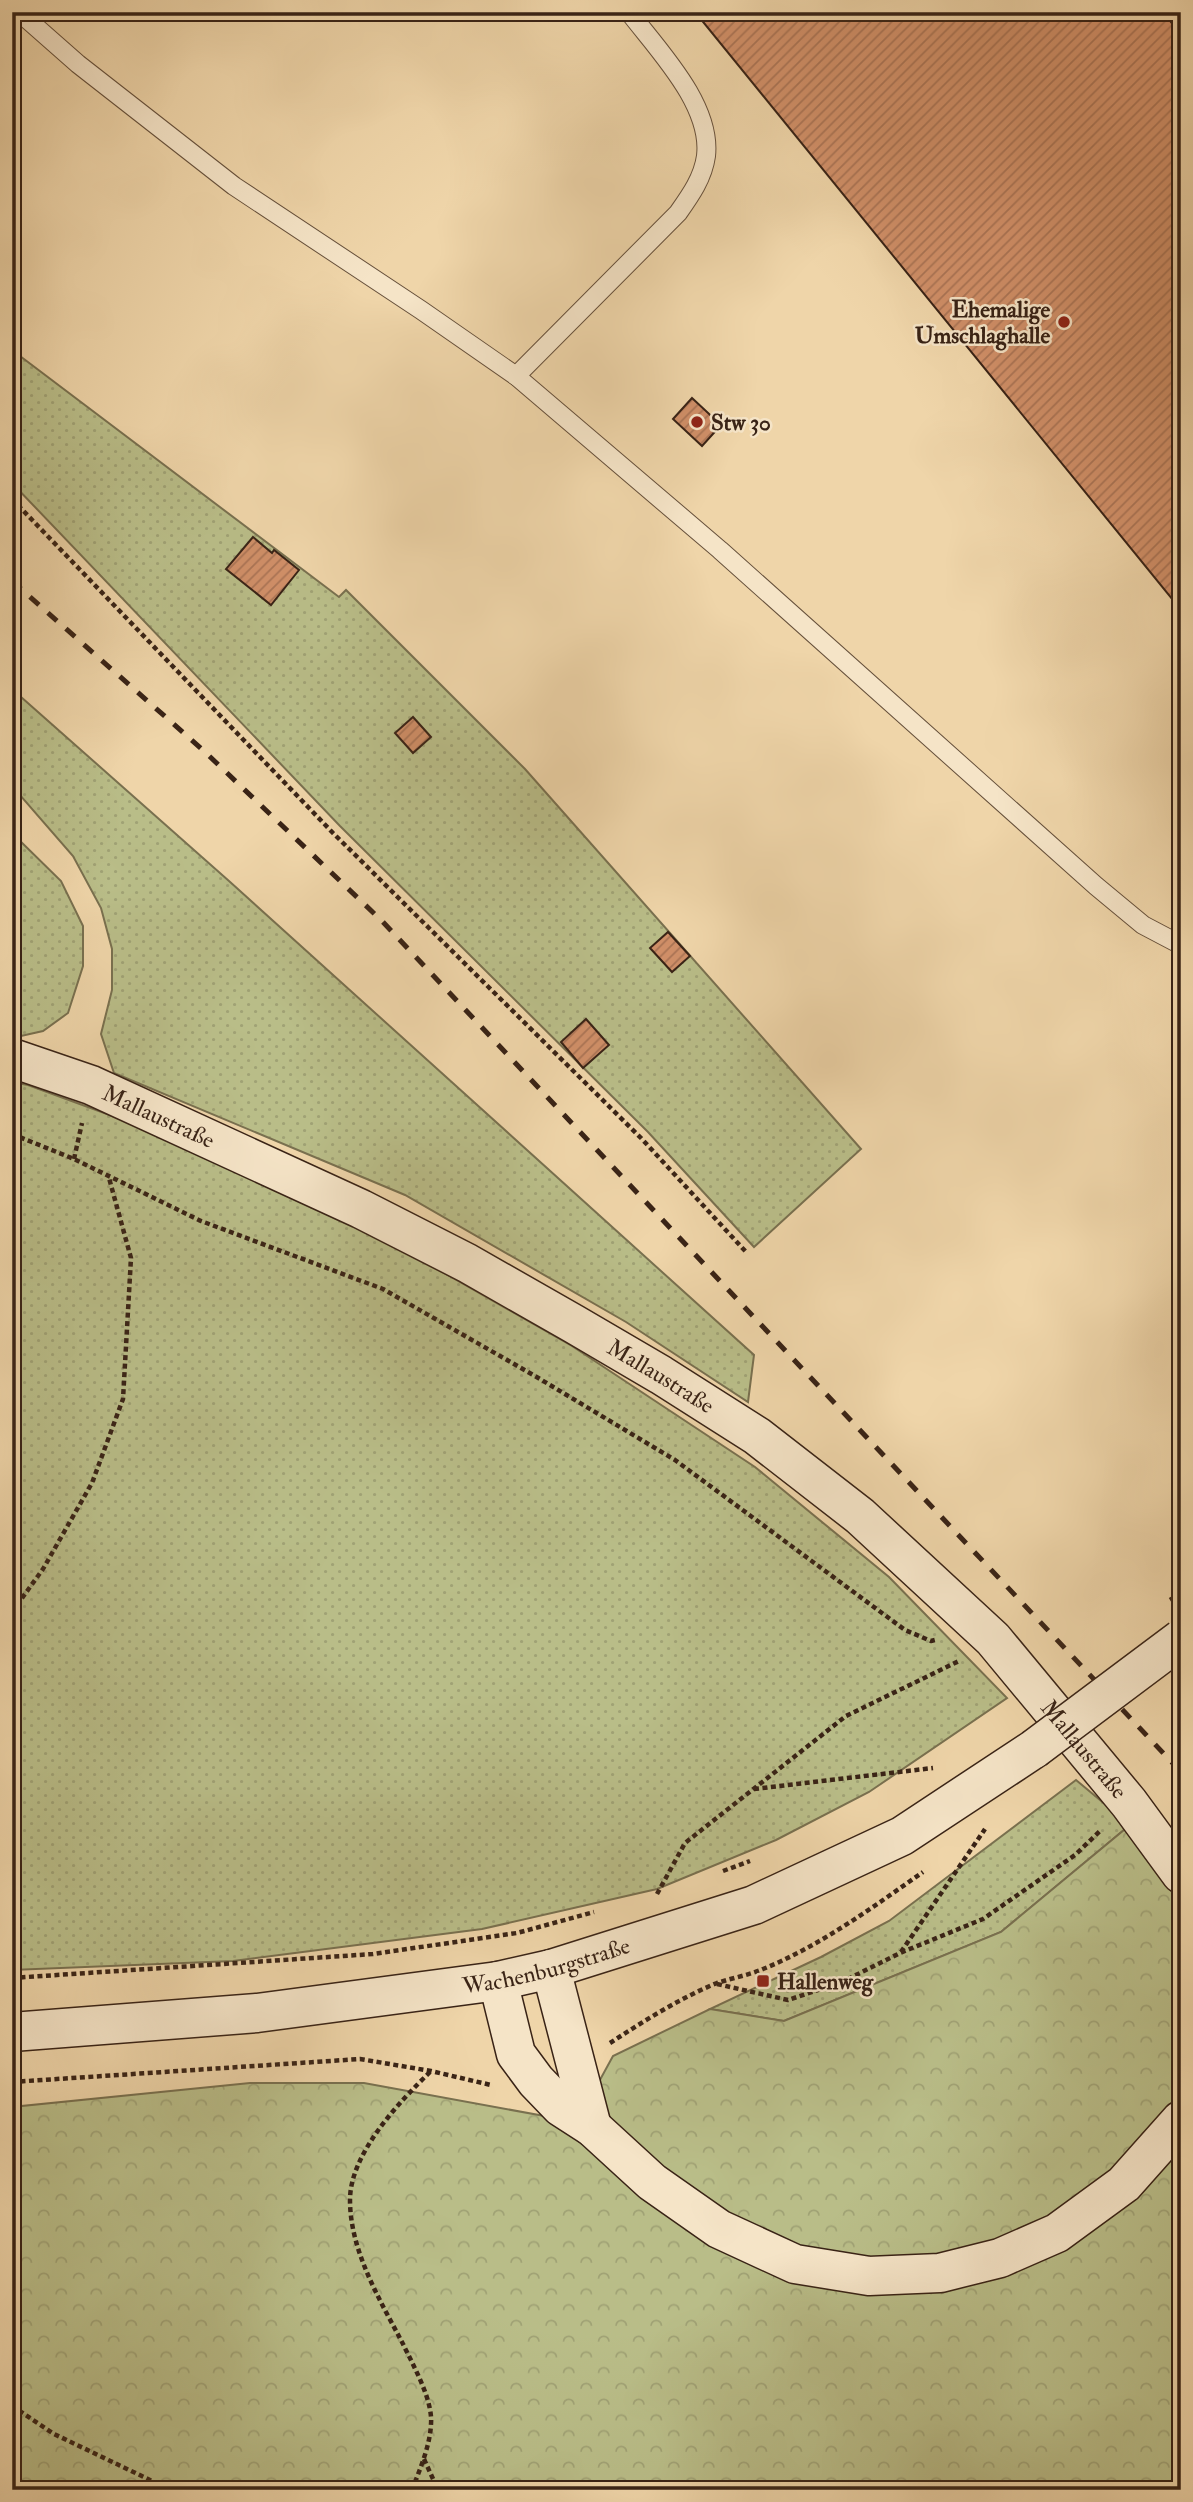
<svg xmlns="http://www.w3.org/2000/svg" width="1193" height="2502" font-family="'IM FELL Double Pica',serif">
  <style>
    .grass { fill: url(#grass-dots); stroke: #79704f; stroke-width: 2 }
    .forest { fill: url(#forest-crowns); stroke: #79704f; stroke-width: 2 }
    .building { fill: url(#building-hatch); stroke: #392316; stroke-width: 2 }
    .lines { fill: none; stroke-linecap: round; stroke-linejoin: round }
    .lane-casing { stroke: #66503b; stroke-width: 20 }
    .secondary-casing { stroke: #392316; stroke-width: 41 }
    .path { stroke: #392316; stroke-width: 4.5; stroke-dasharray: 5 3.5; stroke-linecap: butt }
    .lane { stroke: #f5e4c7; stroke-width: 18 }
    .secondary { stroke: #f5e4c7; stroke-width: 38 }
    .rail { stroke: #392316; stroke-width: 5; stroke-dasharray: 12 12; stroke-linecap: butt }
    .secondary-bridge-casing { stroke: #392316; stroke-width: 41; stroke-linecap: butt }
    .path-bridge { stroke: #392316; stroke-width: 4.5; stroke-dasharray: 5 3.5; stroke-linecap: butt }
    .secondary-bridge { stroke: #f5e4c7; stroke-width: 38 }
    .poi-dot { fill: #8f2418; stroke: #f5e4c7; stroke-width: 2.5 }
    .labels { text-anchor: middle; dominant-baseline: central; stroke-width: 5; stroke-linejoin: round; paint-order: stroke }
    .poi-label { font-size: 23px; font-weight: bold; fill: #392316; stroke: #f5e4c7; text-anchor: start }
    .street-label { font-size: 23px; fill: #392316; stroke: #f5e4c7 }
  </style>
  <defs>
    <pattern id="grass-dots" width="8" height="8" patternUnits="userSpaceOnUse" patternTransform="scale(1.75)"><rect width="8" height="8" fill="#b9bd88"/><path d="M2 2h.1M6 6h.1" fill="none" stroke="#a0a275" stroke-width="1.8" stroke-linecap="round"/></pattern>
    <pattern id="forest-crowns" width="20" height="18" patternUnits="userSpaceOnUse" patternTransform="scale(1.75)"><rect width="20" height="18" fill="#b9bd88"/><path d="M2 6a3 3 0 1 1 6 0M12 15a3 3 0 1 1 6 0" fill="none" stroke="#a0a275"/></pattern>
    <pattern id="building-hatch" width="6" height="6" patternUnits="userSpaceOnUse" patternTransform="scale(1.75)"><rect width="6" height="6" fill="#d08f68"/><path d="M-1 1l2-2M0 6l6-6M5 7l2-2" fill="none" stroke="#aa7455"/></pattern>
  </defs>
  <rect width="100%" height="100%" fill="#efd5a9"/>
  <filter id="stains"><feTurbulence type="fractalNoise" baseFrequency=".00286" numOctaves="4"/><feColorMatrix values="0 0 0 0 .2 0 0 0 0 .09 0 0 0 0 .02 0 0 0 .5 -.17"/></filter>
  <radialGradient id="worn" r=".72"><stop offset=".6" stop-color="#630" stop-opacity="0"/><stop offset="1" stop-color="#630" stop-opacity=".3"/></radialGradient>
  <!-- grass -->
  <g class="grass">
    <path d="M16,353l323,244 7,-7 179,179 336,380 -107,98 -106,-115 -308,-306 -328,-343v-126z"/>
    <path d="M12,689l217,192 525,474 -6,47 -122,-80 -221,-127 -291,-122 -13,-39 11,-44v-41l-11,-41 -28,-52 -61,-70z"/>
    <path d="M12,833l49,48 22,45v40l-15,47 -25,18 -22,5 -9,-2z"/>
    <path d="M12,1082l16,3 128,47 222,103 194,111 183,121 134,110 118,121 -138,94 -93,48 -119,49 -175,40 -249,32 -221,9z"/>
    <path d="M1076,1780l54,45 -129,107 -217,89 -74,-12 111,-52 68,-36z"/>
  </g>
  <!-- forest -->
  <path class="forest" d="M1130,1825l51,63v602h-1169v-383l238,-24h114l213,39 36,-66 97,-47 74,12 217,-89z"/>
  <!-- building -->
  <g class="building">
    <path d="M695,12h468l18,23v575z"/>
    <path d="M692,398l29,27 -19,21 -29,-27z"/>
    <path d="M253,537l19,16 2,-3 25,20 -28,35 -45,-36z"/>
    <path d="M413,717l18,20 -18,16 -18,-20z"/>
    <path d="M668,932l22,24 -18,16 -22,-24z"/>
    <path d="M586,1019l23,26 -26,23 -22,-26z"/>
  </g>
  <g class="lines">
    <!-- lane casing -->
    <g class="lane-casing">
      <g id="lane">
        <path d="M19,12l59,52 156,122 187,124 95,66 204,174 376,336 47,39 38,20"/>
        <path d="M516,376l162,-163c12,-17 25,-35 28,-57 6,-51 -48,-106 -77,-144"/>
      </g>
    </g>
    <!-- secondary casing -->
    <g class="secondary-casing">
      <g id="secondary">
        <path id="s1" d="M12,1058l79,27 270,124 106,54 107,61 87,51 96,61 103,80 133,123 136,164 52,71"/>
        <path d="M551,1969l41,158"/>
        <path d="M498,1981l18,73 20,27 25,26 31,20 60,55 67,47 76,35 74,12 71,-3 60,-15 57,-25 67,-49 57,-64"/>
        <path id="s2" d="M12,2032l245,-19 241,-32 53,-12 203,-64 148,-69 132,-87"/>
      </g>
    </g>
    <!-- path -->
    <g class="path">
      <path d="M12,499l321,334 308,305 106,115"/>
      <path d="M12,1134l62,25 127,62 182,68 152,87 140,84 230,170 26,11 4,-1"/>
      <path d="M74,1159l8,-36"/>
      <path d="M12,1612l31,-43 49,-86 31,-84 8,-141 -22,-80"/>
      <path d="M754,1789l179,-21"/>
      <path d="M723,1871l27,-10"/>
      <path d="M657,1894l28,-51 161,-127 113,-55"/>
      <path d="M901,1952l84,-123"/>
      <path d="M12,1978l361,-24 144,-21 77,-21"/>
      <path d="M717,1984l71,16 54,-18 58,-29 83,-34 92,-64 26,-25"/>
      <path d="M610,2043c34,-22 70,-45 107,-60 15,-5 32,-8 46,-14 57,-23 110,-62 160,-97"/>
      <path d="M12,2082l348,-23 71,12 60,14"/>
      <path d="M12,2406l42,28 117,56"/>
      <path d="M424,2459l14,31"/>
      <path d="M412,2490c8,-21 18,-44 19,-66 2,-24 -18,-59 -28,-80 -23,-44 -53,-93 -53,-144 0,-46 49,-98 80,-128"/>
    </g>
    <!-- lane -->
    <use href="#lane" class="lane"/>
    <!-- secondary -->
    <use href="#secondary" class="secondary"/>
    <!-- rail -->
    <path class="rail" d="M12,581l192,170 178,170 799,851"/>
    <!-- secondary-bridge casing -->
    <g class="secondary-bridge-casing">
      <path id="secondary-bridge" d="M1034,1749l147,-110"/>
    </g>
    <!-- path-bridge -->
    <path class="path-bridge" d="M1170,1600l11,-7"/>
    <!-- secondary-bridge -->
    <use href="#secondary-bridge" class="secondary-bridge"/>
  </g>
  <!-- markers -->
  <g class="poi-dot">
    <circle cx="1064" cy="322" r="7"/>
    <circle cx="697" cy="422" r="7"/>
    <rect x="756" y="1974" width="14" height="14" rx="3.5"/>
  </g>
  <g class="labels">
    <!-- poi labels -->
    <g class="poi-label">
      <text x="1050" y="309" text-anchor="end">Ehemalige<tspan x="1050" dy="26">Umschlaghalle</tspan></text>
      <text x="711" y="422">Stw 30</text>
      <text x="777" y="1981">Hallenweg</text>
    </g>
    <!-- street labels -->
    <g class="street-label">
      <text stroke="none"><textPath href="#s1" startOffset="158">Mallaustraße</textPath></text>
      <text stroke="none"><textPath href="#s1" startOffset="724">Mallaustraße</textPath></text>
      <text stroke="none"><textPath href="#s1" startOffset="1292">Mallaustraße</textPath></text>
      <text stroke="none"><textPath href="#s2" startOffset="539">Wachenburgstraße</textPath></text>
    </g>
  </g>
  <!-- margin -->
  <rect width="1193" height="2502" fill="none" stroke="#efd5a9" stroke-width="42"/>
  <rect x="14" y="14" width="1165" height="2474" fill="none" stroke="#392316" stroke-width="3.5"/>
  <rect x="21" y="21" width="1151" height="2460" fill="none" stroke="#392316" stroke-width="2"/>
  <rect width="100%" height="100%" filter="url(#stains)"/>
  <rect width="100%" height="100%" fill="url(#worn)"/>
</svg>
